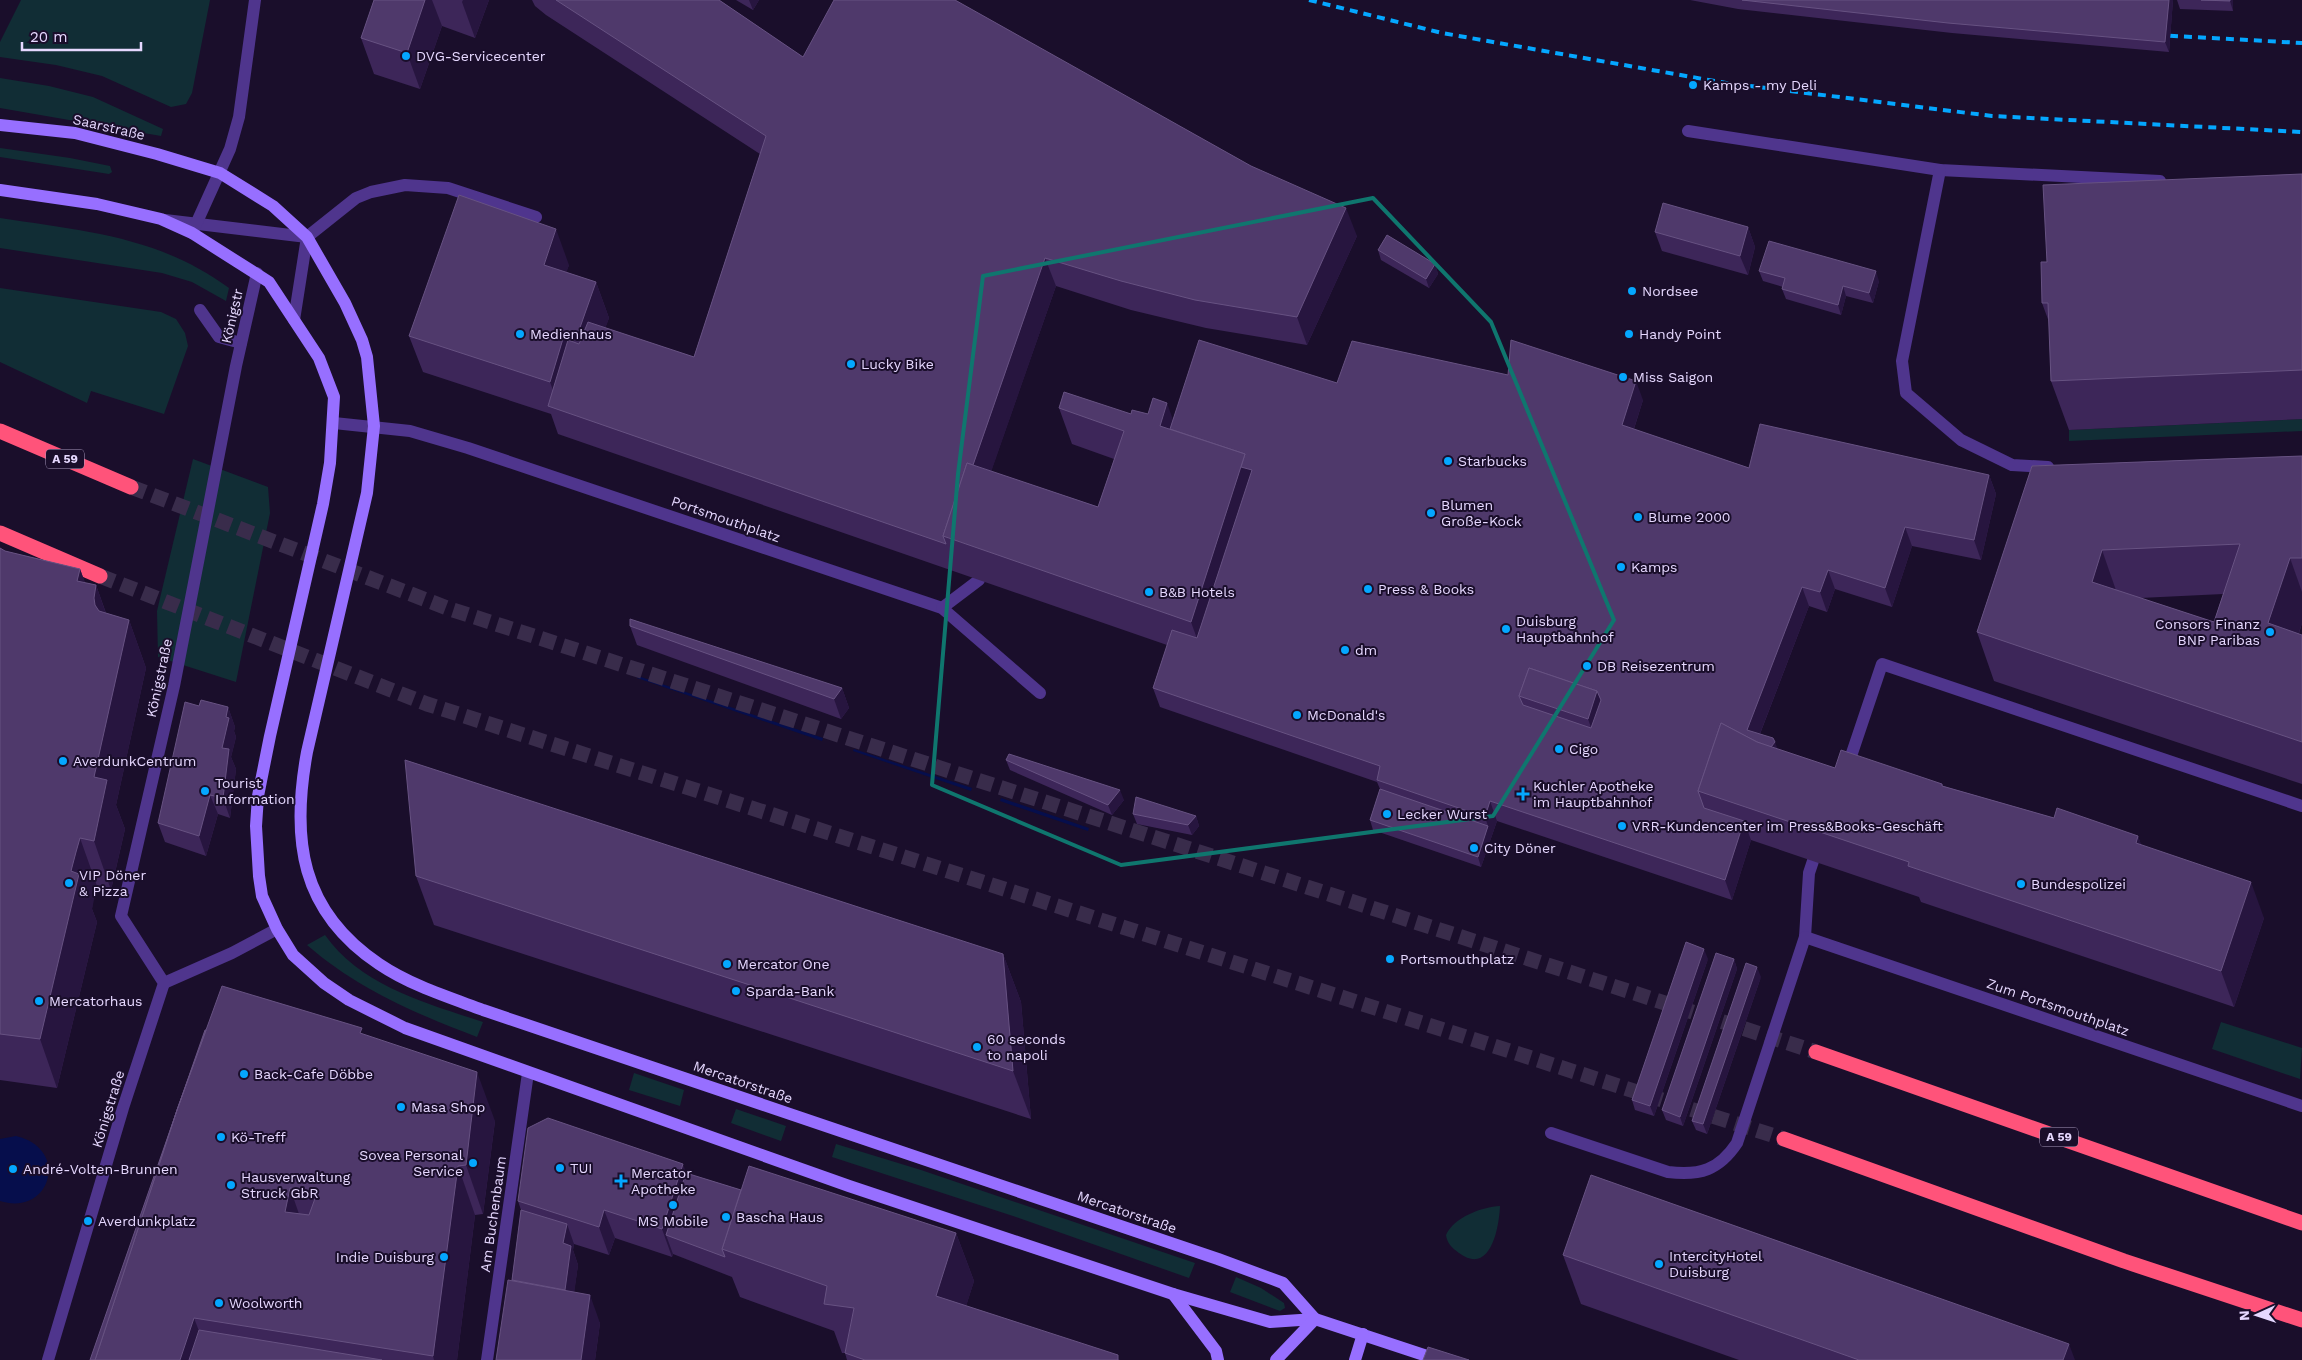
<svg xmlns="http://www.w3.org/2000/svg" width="2302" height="1360" font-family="'Work Sans',sans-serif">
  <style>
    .green { fill: #112d35 }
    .water { fill: #060e4c }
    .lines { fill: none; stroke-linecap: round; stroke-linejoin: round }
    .highway-tunnel { stroke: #392c4b; stroke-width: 15; stroke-dasharray: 15 8; stroke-linecap: butt }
    .lane { stroke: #4f358d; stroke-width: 12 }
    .street { stroke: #4f358d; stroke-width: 12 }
    .secondary { stroke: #976fff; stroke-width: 12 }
    .highway { stroke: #ff537a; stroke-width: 15 }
    .rail { stroke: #04a7ff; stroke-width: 4; stroke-dasharray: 8 6; stroke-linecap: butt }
    .wall { fill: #3d2659; fill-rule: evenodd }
    .shaded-wall { fill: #27153f }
    .building { fill: #4f396b; stroke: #675282; fill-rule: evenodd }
    .marked { fill: none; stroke: #0f766e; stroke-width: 4; stroke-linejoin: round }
    .poi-dot { fill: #04a7ff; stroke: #1a0e2b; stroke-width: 2 }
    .labels { text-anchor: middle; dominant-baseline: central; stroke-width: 4; stroke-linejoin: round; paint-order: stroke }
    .shield { fill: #1a0e2b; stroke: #a99bbf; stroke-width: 1 }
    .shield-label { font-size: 12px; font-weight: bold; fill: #e6d8ff }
    .poi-label { font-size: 14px; fill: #e6d8ff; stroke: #1a0e2b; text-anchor: start }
    .street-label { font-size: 14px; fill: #e6d8ff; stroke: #1a0e2b }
  </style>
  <rect width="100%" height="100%" fill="#1a0e2b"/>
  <!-- green -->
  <g class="green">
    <path d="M21,0h189l-18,93 -6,11 -15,3 -69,-31 -46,-11 -56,-8v-15z"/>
    <path d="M0,78l49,8 44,11 70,32 -2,7 -161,-28z"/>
    <path d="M0,148l70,10 40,8 2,6 -3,2 -109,-17z"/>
    <path d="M0,218c84,13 158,18 229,70l-3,13 -34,-19 -30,-9 -162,-25z"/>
    <path d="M0,288l161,24 15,7 9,14 3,13 -24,68 -73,-23 -4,12 -87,-41z"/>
    <path d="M2302,419v12l-233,10v-11z"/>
    <path d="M193,459l75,28 2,26 -34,169 -78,-25 -1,-46z"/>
    <path d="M325,935c36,51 101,68 158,87l-6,15c-62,-24 -118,-47 -170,-92z"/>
    <path d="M2221,1022l81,26 -2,31 -88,-30z"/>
    <path d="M634,1073l50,17 -4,16 -51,-16z"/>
    <path d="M736,1109l50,17 -5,15 -50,-18z"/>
    <path d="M836,1144l85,26 274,93 -6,15 -176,-62 -181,-59z"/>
    <path d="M1500,1206c-1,23 -10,70 -41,47 -7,-5 -12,-10 -13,-18 8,-18 36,-28 54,-29z"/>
    <path d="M1236,1277l25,11 23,15 1,5 -5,3 -50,-19z"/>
  </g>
  <!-- water -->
  <g class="water">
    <path d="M638,676l185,62 -1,3 -185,-63z"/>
    <path d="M854,749l118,39 -1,3 -118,-40z"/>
    <path d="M1001,798l88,30 -1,3 -88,-30z"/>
    <path d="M16,1136c55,13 34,81 -16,65v-62z"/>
  </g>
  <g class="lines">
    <!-- highway-tunnel -->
    <g class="highway-tunnel">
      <path d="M131,487l319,122 1366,443"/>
      <path d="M100,576l327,128 1357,435"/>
    </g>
    <!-- lane -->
    <g class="lane">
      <path d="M1688,131l252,39 220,11"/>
      <path d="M1940,170l-38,191 4,32 55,47 51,25 36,2"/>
      <path d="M165,220l142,17"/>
      <path d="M192,233l38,-84 9,-32 16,-117"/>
      <path d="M294,320l13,-83 49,-39 15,-6 34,-7 43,3 88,29"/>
      <path d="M334,423l76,8 58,17 474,160 98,85"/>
      <path d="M942,608l37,-28"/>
      <path d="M1847,768l35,-104 420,142"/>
      <path d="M1551,1133l117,39c32,4 51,-2 69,-29l68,-206 4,-64 4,-12"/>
    </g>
    <!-- street -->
    <g class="street">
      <path d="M200,310l19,27 22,6"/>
      <path d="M1805,937l497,169"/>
      <path d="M164,983l68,-30 45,-24"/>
      <path d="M48,1360l75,-252 41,-125 -43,-67 53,-230 62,-320 21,-93"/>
      <path d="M487,1360l41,-287"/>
    </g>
    <!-- secondary -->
    <g class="secondary">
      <path d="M0,125l75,8 82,21 63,19 53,33 34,31 38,66 17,37 5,17 7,69 -7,67 -60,259c-16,87 -7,159 72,212 31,21 69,33 104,46l735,249 65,24 32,36"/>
      <path d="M0,190l97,14 64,15 31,14 77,49 50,76 15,39 -4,66 -7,41 -53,232 -12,60 -2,30 3,50 3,20 15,33 16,26 31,28 25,17 56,28 444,158 324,108 97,28 45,-3 124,41"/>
      <path d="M1173,1294l43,57 2,9"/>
      <path d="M1276,1360l39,-41"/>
      <path d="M1355,1360l8,-26"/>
    </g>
    <!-- highway -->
    <g class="highway">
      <path d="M0,431l131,56"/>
      <path d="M0,533l100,43"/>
      <path d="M1816,1052l486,171"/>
      <path d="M1784,1139l340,122 178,59"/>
    </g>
    <!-- rail -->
    <g class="rail">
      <path d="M1309,0l133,33 284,50 266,33 310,16"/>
      <path d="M2156,35l146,8"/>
    </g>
  </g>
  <!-- wall -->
  <g class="wall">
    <path d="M374,0h115l-14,38 -33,-12 -22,63 -46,-15 -13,-36z"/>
    <path d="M532,0h187l84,57 554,179 -50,109 -101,-17 -75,-18 -75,-24 -65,185 107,36 16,-48 -42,-15 -13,-36 72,6 42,6 164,-37 171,-8 135,25 -9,29 115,39 240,7 7,19 -15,66 -69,-14 -20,61 -57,-18 -8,23 -18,-6 -49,128 17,15 58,19 107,16 1,2 111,32 84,18 3,9 123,73 -30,89 -313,-105 -2,-5 -168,-57 -19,60 -235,-79 -16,46 -108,-37 -3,-10 10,-31 -3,-7 -217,-75 -7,-19 14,-43 -609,-211 -7,-20 -128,-42 -14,-36 160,-71 -3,7 30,10 13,36 -4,10 89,29 66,-203 -214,-139 -11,-9z"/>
    <path d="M736,0h23l-6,10z"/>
    <path d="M1690,0h483l-4,52 -217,-19 -214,-24z"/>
    <path d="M2177,0h56v11l-53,-2z"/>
    <path d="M2302,174v245l-233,11 -18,-49 -2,-59 -7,-19 5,-41z"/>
    <path d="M1748,227l7,20 -7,28 -86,-24 -7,-19z"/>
    <path d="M1378,250l57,14 3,10 -9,14 -48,-28z"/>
    <path d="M1759,271l120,10 -6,22 -27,-7 -5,19 -55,-16 -4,-10 1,-2 -20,-6z"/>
    <path d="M2302,456v167l-3,11 3,1v149l-308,-103 -17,-49 55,-166zM2223,594l-9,28 -74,-24z"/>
    <path d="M0,548l5,3 75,18 5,14 11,2 10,28 23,7 17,48 -30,137 9,24 -14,61 -14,-4 -4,14 -1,9 5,13 -40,166 -57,-8z"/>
    <path d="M630,626l212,62 7,20 -8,11 -204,-74z"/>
    <path d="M199,706l29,1 7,20 -1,4 2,6 -5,20 5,12 -6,49 -12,-4 -12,42 -41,-14 -7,-19z"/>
    <path d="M1006,760l118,40 -12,15 -102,-45z"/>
    <path d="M1133,814l63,2 3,10 -7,9 -55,-11z"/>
    <path d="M416,876l587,78 18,48 10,117 -597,-194z"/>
    <path d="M1708,959l-54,157 -19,-6 -3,-10z"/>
    <path d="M1734,959l3,10 -54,157 -17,-6 -4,-10z"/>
    <path d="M1761,977l-54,157 -11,-4 -4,-9z"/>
    <path d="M364,1034l131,87 -12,93 -8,1 -18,145h-367z"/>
    <path d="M686,1173l55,17 215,43 18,48 -8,25 154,54h-273l-2,-7h-3l-8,-22 -94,-34 -8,-20 -59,-23 -1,3 -57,-19 -6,17 -35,-11 -1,6 5,15 -4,27 26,31 -5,37h-99l16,-80 9,-70 -3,-9z"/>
    <path d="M1563,1255l512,105h-336l-158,-56z"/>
  </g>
  <!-- shaded-wall -->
  <g class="shaded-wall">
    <path d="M425,0h7l10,26 -22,63 -13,-36z"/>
    <path d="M463,0h26l-14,38 -13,-36z"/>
    <path d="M749,0h10l-6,10z"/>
    <path d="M2169,0h4l-4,52 -4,-10z"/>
    <path d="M2230,0h3v11l-3,-10z"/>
    <path d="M1346,208l11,28 -50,109 -10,-28z"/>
    <path d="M1748,227l7,20 -7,28 -8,-19z"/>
    <path d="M556,229l13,36 -12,36 -13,-36z"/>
    <path d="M1045,258l11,28 -90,258 -18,-6z"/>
    <path d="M1435,264l3,10 -9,14 -3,-9z"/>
    <path d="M1876,271l3,10 -6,22 -4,-10z"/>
    <path d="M596,282l13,36 -19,54 -13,-36z"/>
    <path d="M1843,286l3,10 -5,19 -3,-10z"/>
    <path d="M565,332l13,36 -18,42 -10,-28z"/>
    <path d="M1636,381l7,19 -14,44 -7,-19z"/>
    <path d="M1167,403l13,36 -20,-13z"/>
    <path d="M1245,454l14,36 -55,168 -13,-36z"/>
    <path d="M1989,475l7,19 -15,66 -7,-20z"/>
    <path d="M1905,527l7,19 -20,61 -7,-19z"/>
    <path d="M2102,550l17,49 -27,-17z"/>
    <path d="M2290,558l12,34v31l-16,49 -18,-49z"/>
    <path d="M80,569l18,49 -21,-37z"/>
    <path d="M1828,570l7,19 -8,23 -7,-20z"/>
    <path d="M96,585l17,49 -18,-29 -1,-7z"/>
    <path d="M1802,587l7,19 -55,143 -7,-19z"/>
    <path d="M129,620l17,48 -30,137 9,24 -14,61 -17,-49v-64z"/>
    <path d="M842,688l7,20 -8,11 -7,-20z"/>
    <path d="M1597,691l11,28 -10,28 -10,-28z"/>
    <path d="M228,707l7,20 -1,4 2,6 -5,20 5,12 -6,49 -7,-20 -1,-50 4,-31z"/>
    <path d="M1775,742l7,19 -18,-2z"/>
    <path d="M1120,790l4,10 -12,15 -4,-10z"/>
    <path d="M210,795l8,19 -12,42 -7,-20z"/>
    <path d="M1490,801l7,20 -16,46 -3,-10 10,-31 -3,-9z"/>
    <path d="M1196,816l3,10 -7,9 -4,-10z"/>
    <path d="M1744,821l7,19 -19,60 -7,-20z"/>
    <path d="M2138,836l13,36 -15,-29z"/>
    <path d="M80,838l17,48 -5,23 5,13 -40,166 -17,-49 31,-168z"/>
    <path d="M2251,882l13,36 -30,89 -13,-36z"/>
    <path d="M1704,949l4,10 -54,157 -4,-10z"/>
    <path d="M1003,954l18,48 10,117 -18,-48z"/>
    <path d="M1734,959l3,10 -54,157 -3,-9z"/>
    <path d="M1757,967l4,10 -54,157 -4,-10z"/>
    <path d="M477,1072l18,49 -12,93 -17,-49z"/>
    <path d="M683,1164l10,28 -27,43 7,19 -1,3 -10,-28z"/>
    <path d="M458,1166l17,49 -18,145h-23l-1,-4z"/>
    <path d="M290,1188l17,49 -22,-25z"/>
    <path d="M604,1210l11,28 -6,17 -10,-28z"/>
    <path d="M567,1224l7,20 -1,6 5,15 -7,52 -7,-19 -1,-55z"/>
    <path d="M956,1233l18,48 -20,64 -18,-49z"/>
    <path d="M590,1295l10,28 -5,37h-14z"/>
    <path d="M194,1318l16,42h-30z"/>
    <path d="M2069,1344l6,16h-12z"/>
  </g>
  <!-- building -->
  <g class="building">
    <path d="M374,0h51l-18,53 -46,-15z"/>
    <path d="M556,0h163l84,57 31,-57h121l296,166 95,42 -49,109 -102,-17 -74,-19 -76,-23 -72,207 -6,-2 -24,73 3,8 -398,-138 20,-66 11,4 9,-22 106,35 72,-221z"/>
    <path d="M1742,0h427l-4,42 -217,-19z"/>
    <path d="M2201,0h29v1z"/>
    <path d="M2302,174v196l-251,11 -3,-78h-6l-1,-41h6l-4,-77z"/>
    <path d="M459,195l97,34 -12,36 52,17 -19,54 -12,-4 -15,50 -141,-46z"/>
    <path d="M1663,203l85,24 -8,29 -85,-24z"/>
    <path d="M1387,235l48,29 -9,15 -48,-29z"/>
    <path d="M1769,241l107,30 -7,22 -26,-7 -5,19 -56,-16 3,-11 -26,-7z"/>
    <path d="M1199,340l138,43 15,-42 156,34 3,-35 125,41 -14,44 127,43 11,-44 229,51 -15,65 -69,-13 -20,61 -57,-18 -8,22 -18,-5 -55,143 26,8 2,4 -4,5 -14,-5 -36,-19 -23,68 6,17 40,13 -19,59 -235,-79 -5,16 -108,-37 3,-14 -227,-78 19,-58 25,8 55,-168 -11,-3 4,-13 -75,-25zM1529,668l68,23 4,9 -10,28 -68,-23 -4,-9z"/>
    <path d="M1064,392l67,22 1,-4 16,4 5,-16 14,5 -7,23 85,28 -54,168 -248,-86 24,-73 131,44 26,-76 -65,-23z"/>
    <path d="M2302,456v102h-12l-22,65 34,12v107l-325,-110 55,-166zM2240,544l-26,78 -122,-40 10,-32z"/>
    <path d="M0,548l5,3 75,18 -3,12 19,4 -2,13 1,7 4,6 30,9 -35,157 13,3 -13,61 -14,-3 -4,14 -5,19 8,3 -39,165 -40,-5z"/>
    <path d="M630,619l212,69 -8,11 -204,-73z"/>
    <path d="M1529,668l68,23 -9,28 -69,-23z"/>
    <path d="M201,700l27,7 -2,10 3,1 -7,30 7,1 -6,49 -13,-3 -11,41 -41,-13 27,-121 14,4z"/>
    <path d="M1721,723l36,19 78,26 6,-18 101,34v2l112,32 3,-10 81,28 -2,7 115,39 -30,89 -313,-105 1,-4 -211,-71z"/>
    <path d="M1009,754l111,36 -12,15 -102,-45z"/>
    <path d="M405,760l598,194 10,117 -597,-195z"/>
    <path d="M1380,789l108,37 -10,31 -108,-37z"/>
    <path d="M1136,797l60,19 -8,9 -55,-11z"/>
    <path d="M1686,942l18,7 -54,157 -18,-6z"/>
    <path d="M1716,953l18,6 -54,158 -18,-7z"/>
    <path d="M1746,963l11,4 -54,157 -11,-3z"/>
    <path d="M222,986l140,42 -2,5 117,39 -11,93 -8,1 -25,190 -239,-38 -14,42h-85l82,-250zM290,1188l27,5 -8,22 -24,-3z"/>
    <path d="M205,1030h1l-29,80 -82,250h-5z"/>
    <path d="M548,1118l135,46 -21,65 -58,-19 -5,17 -81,-26 10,-73z"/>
    <path d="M749,1166l207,67 -20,63 182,59v5h-253l-20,-7 9,-45 -30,-4 3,-18 -105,-37z"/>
    <path d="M686,1173l55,17 -19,59 3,8 -59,-22z"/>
    <path d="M1591,1175l478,169 -6,16h-204l-296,-105z"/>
    <path d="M521,1210l46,14 -4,19 8,3 -6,44 -53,-10z"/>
    <path d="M508,1280l82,15 -9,65h-85z"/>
    <path d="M199,1330l183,30h-193z"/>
    <path d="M1428,1347l41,13h-46z"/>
  </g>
  <!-- marked area -->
  <path class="marked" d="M1373,198l118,124 123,298 -121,196 -372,49 -189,-80 26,-311 25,-198z"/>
  <!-- markers -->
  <g class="poi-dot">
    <circle cx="406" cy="56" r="5"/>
    <circle cx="1693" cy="85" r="5"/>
    <circle cx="1632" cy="291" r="5"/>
    <circle cx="520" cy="334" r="5"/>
    <circle cx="1629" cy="334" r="5"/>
    <circle cx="851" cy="364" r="5"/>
    <circle cx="1623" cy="377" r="5"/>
    <circle cx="1448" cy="461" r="5"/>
    <circle cx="1431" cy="513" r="5"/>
    <circle cx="1638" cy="517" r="5"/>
    <circle cx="1621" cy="567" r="5"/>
    <circle cx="1368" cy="589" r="5"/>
    <circle cx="1149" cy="592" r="5"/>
    <circle cx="1506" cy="629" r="5"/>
    <circle cx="2270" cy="632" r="5"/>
    <circle cx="1345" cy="650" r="5"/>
    <circle cx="1587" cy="666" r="5"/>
    <circle cx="1297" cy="715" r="5"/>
    <circle cx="1559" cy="749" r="5"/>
    <circle cx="63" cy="761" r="5"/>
    <circle cx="205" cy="791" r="5"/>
    <path d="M1520.5 786.5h5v5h5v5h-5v5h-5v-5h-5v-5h5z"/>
    <circle cx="1387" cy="814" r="5"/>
    <circle cx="1622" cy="826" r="5"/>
    <circle cx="1474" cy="848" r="5"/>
    <circle cx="69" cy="883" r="5"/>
    <circle cx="2021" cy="884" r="5"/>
    <circle cx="1390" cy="959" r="5"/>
    <circle cx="727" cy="964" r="5"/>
    <circle cx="736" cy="991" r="5"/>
    <circle cx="39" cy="1001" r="5"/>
    <circle cx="977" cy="1047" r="5"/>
    <circle cx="244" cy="1074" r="5"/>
    <circle cx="401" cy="1107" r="5"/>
    <circle cx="221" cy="1137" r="5"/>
    <circle cx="473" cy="1163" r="5"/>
    <circle cx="560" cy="1168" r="5"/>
    <circle cx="13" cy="1169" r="5"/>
    <path d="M618.5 1173.5h5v5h5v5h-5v5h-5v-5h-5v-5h5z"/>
    <circle cx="231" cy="1185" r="5"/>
    <circle cx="673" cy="1205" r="5"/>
    <circle cx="726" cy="1217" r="5"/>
    <circle cx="88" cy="1221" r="5"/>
    <circle cx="444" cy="1257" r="5"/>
    <circle cx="1659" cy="1264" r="5"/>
    <circle cx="219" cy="1303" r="5"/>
  </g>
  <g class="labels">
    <!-- shield labels -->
    <g class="shield">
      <rect x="46" y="449.5" width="38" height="19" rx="4"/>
      <rect x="2040" y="1127.5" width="38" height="19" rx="4"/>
    </g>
    <g class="shield-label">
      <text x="65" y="459">A 59</text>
      <text x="2059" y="1137">A 59</text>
    </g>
    <!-- poi labels -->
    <g class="poi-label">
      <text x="416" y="56">DVG-Servicecenter</text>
      <text x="1703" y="85">Kamps - my Deli</text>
      <text x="1642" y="291">Nordsee</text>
      <text x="530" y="334">Medienhaus</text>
      <text x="1639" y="334">Handy Point</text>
      <text x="861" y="364">Lucky Bike</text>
      <text x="1633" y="377">Miss Saigon</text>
      <text x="1458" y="461">Starbucks</text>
      <text x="1441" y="505">Blumen<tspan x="1441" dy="16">Große-Kock</tspan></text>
      <text x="1648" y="517">Blume 2000</text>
      <text x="1631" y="567">Kamps</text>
      <text x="1378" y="589">Press &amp; Books</text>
      <text x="1159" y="592">B&amp;B Hotels</text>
      <text x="1516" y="621">Duisburg<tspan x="1516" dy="16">Hauptbahnhof</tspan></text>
      <text x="2260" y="624" text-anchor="end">Consors Finanz<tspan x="2260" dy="16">BNP Paribas</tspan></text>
      <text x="1355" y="650">dm</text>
      <text x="1597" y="666">DB Reisezentrum</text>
      <text x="1307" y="715">McDonald's</text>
      <text x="1569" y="749">Cigo</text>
      <text x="73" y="761">AverdunkCentrum</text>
      <text x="215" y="783">Tourist<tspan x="215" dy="16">Information</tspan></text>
      <text x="1533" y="786">Kuchler Apotheke<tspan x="1533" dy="16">im Hauptbahnhof</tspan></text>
      <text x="1397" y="814">Lecker Wurst</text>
      <text x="1632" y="826">VRR-Kundencenter im Press&amp;Books-Geschäft</text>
      <text x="1484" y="848">City Döner</text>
      <text x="79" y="875">VIP Döner<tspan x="79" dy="16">&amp; Pizza</tspan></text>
      <text x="2031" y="884">Bundespolizei</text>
      <text x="1400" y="959">Portsmouthplatz</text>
      <text x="737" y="964">Mercator One</text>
      <text x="746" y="991">Sparda-Bank</text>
      <text x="49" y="1001">Mercatorhaus</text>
      <text x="987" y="1039">60 seconds<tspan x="987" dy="16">to napoli</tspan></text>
      <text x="254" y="1074">Back-Cafe Döbbe</text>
      <text x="411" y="1107">Masa Shop</text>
      <text x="231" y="1137">Kö-Treff</text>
      <text x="463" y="1155" text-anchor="end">Sovea Personal<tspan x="463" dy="16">Service</tspan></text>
      <text x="570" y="1168">TUI</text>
      <text x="23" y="1169">André-Volten-Brunnen</text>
      <text x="631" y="1173">Mercator<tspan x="631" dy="16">Apotheke</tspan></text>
      <text x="241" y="1177">Hausverwaltung<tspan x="241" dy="16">Struck GbR</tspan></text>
      <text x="736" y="1217">Bascha Haus</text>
      <text x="98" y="1221">Averdunkplatz</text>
      <text x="673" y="1221" text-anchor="middle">MS Mobile</text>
      <text x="1669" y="1256">IntercityHotel<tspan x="1669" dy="16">Duisburg</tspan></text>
      <text x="434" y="1257" text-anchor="end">Indie Duisburg</text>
      <text x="229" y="1303">Woolworth</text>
    </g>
    <!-- street labels -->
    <g class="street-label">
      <text transform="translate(109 127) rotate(13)">Saarstraße</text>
      <text transform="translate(232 316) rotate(-77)">Königstr</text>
      <text transform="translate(726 519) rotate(19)">Portsmouthplatz</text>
      <text transform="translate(159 678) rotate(-78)">Königstraße</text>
      <text transform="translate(2058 1007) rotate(19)">Zum Portsmouthplatz</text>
      <text transform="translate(743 1082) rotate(19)">Mercatorstraße</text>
      <text transform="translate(108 1109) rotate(-73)">Königstraße</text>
      <text transform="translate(1127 1212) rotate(19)">Mercatorstraße</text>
      <text transform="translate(493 1214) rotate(-82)">Am Buchenbaum</text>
    </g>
  </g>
  <!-- north arrow -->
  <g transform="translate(2257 1315) rotate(267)" stroke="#1a0e2b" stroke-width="4" paint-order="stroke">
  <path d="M0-4L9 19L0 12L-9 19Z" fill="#e6d8ff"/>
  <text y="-8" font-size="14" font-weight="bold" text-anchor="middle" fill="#e6d8ff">N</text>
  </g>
  <!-- scale -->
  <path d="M22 42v8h119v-8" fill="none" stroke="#e6d8ff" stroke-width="2.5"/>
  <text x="30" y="42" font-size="15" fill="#e6d8ff" stroke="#1a0e2b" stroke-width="4" paint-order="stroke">20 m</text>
</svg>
